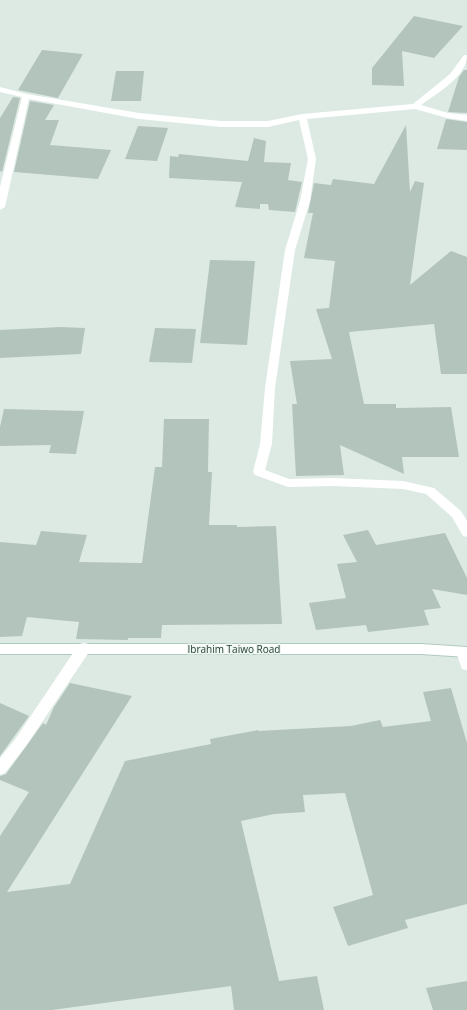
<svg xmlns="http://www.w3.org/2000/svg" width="467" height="1010" font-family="'Open Sans',sans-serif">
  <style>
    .building { fill: #b3c4bc }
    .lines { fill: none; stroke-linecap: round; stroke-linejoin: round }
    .secondary-casing { stroke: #b1cabf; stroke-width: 2 }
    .minor { fill: #fff; fill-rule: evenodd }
    .secondary { fill: #fff; fill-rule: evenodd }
    .labels { text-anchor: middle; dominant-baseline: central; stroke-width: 3; stroke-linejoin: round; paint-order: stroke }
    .street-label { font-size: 10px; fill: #1f3930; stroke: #eef6f1 }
  </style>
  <rect width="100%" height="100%" fill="#ddeae3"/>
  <!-- building -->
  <g class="building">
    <path d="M414,16l49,10 -29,32 -32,-7 2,35 -32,-1v-17z"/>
    <path d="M42,50l41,4 -25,44 -40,-8z"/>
    <path d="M464,70h3v43l-19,-1 11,-35z"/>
    <path d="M116,71h28l-3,30h-30z"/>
    <path d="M13,97l7,1 -18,74 -2,-1v-53z"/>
    <path d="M30,101l24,4 -9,15h14l-9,25 61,5 -13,29 -84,-7z"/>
    <path d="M446,119l21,3v28l-30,-1z"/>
    <path d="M406,125l4,67 5,-11 9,2 -14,102 41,-34 16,6v117h-26l-7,-50 -85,8 15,72h32v4l55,-1 8,50h-57l2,17 -64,-29 4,30 -48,1 -4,-72h5l-7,-43 42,-2 -16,-50 13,-1 6,-47 -31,-3 9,-45h-5l6,-30 17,2 2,-6 41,5z"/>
    <path d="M138,126l30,2 -11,33 -32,-2z"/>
    <path d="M254,138l12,3 -2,21 27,1 -3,17 14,2 -7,30 -26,-2 -1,-6h-8v5l-25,-2 7,-25 -73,-4 1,-22 8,1 1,-3 69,7z"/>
    <path d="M210,260l45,1 -8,84 -47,-2z"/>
    <path d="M61,327l24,1 -4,26 -81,4v-28z"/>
    <path d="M155,328l41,1 -4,34 -43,-1z"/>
    <path d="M4,409l80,2 -8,43 -27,-1 2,-8 -51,1v-19z"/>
    <path d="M164,419h45l-1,53h4l-3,53h28v2l39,-1 6,98 -120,1 -1,13h-33v2l-52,-1 3,-17 -52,-5 -5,19 -22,1v-95l36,3 5,-14 46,4 -8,27 63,1 13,-96h7z"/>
    <path d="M368,530l8,15 69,-12 22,45v17l-35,-6 9,19 -17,2 5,15 -61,7 -2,-7 -50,5 -7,-27 37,-5 -9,-34 20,-2 -14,-27z"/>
    <path d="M70,683l62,13 -125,196 63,-8 55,-123 86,-17 -1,-5 48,-9v1l93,-5 29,-6 3,7 48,-6 -8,-29 28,-4 16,55v161l-62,16 3,8 -60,18 -15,-39 40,-12 -28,-102 -42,2 2,17 -31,2 -33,7 38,160 38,-5 7,34h-90l-3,-24 -179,24h-52v-174l29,-44 -29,-12v-4l6,-2 37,-51 3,2 8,-18z"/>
    <path d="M0,703l29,13 -29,40z"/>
    <path d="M467,981v29h-34l-7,-22z"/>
  </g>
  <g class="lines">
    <!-- secondary casing -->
    <g class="secondary-casing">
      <path id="secondary" d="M0,644h421l46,3v10l-46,-3h-421z"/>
    </g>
    <!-- minor -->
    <g class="minor">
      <path d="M464,55h3c0,22 -30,38 -46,50l27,8 19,2v6l-20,-3 -32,-9 -108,10 9,40 -6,42 -15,49 -20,138 -3,56 -7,26 24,9 44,-1 70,3 31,7 27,23 6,10v16l-4,-1 -11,-19 -26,-23 -23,-5 -70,-3 -45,1 -33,-12 -2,-3 7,-28 5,-56 20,-138 15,-49 8,-42 -9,-39 -31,7h-47l-82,-8 -110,-20 -24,108 -5,3v-23l22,-90 -22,-5v-5l27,7 112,19 82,8h47l34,-7 111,-10 37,-30z"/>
      <path d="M84,643l5,1 2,4 -2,4 -63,94 -21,27 -5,2v-17l16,-20 63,-94z"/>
      <path d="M463,647l4,1v22l-5,-1 -6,-17 2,-4z"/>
    </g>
    <!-- secondary -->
    <use href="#secondary" class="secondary"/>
  </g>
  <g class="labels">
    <!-- street labels -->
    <g class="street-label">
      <text x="234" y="649">Ibrahim Taiwo Road</text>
    </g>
  </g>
</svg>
